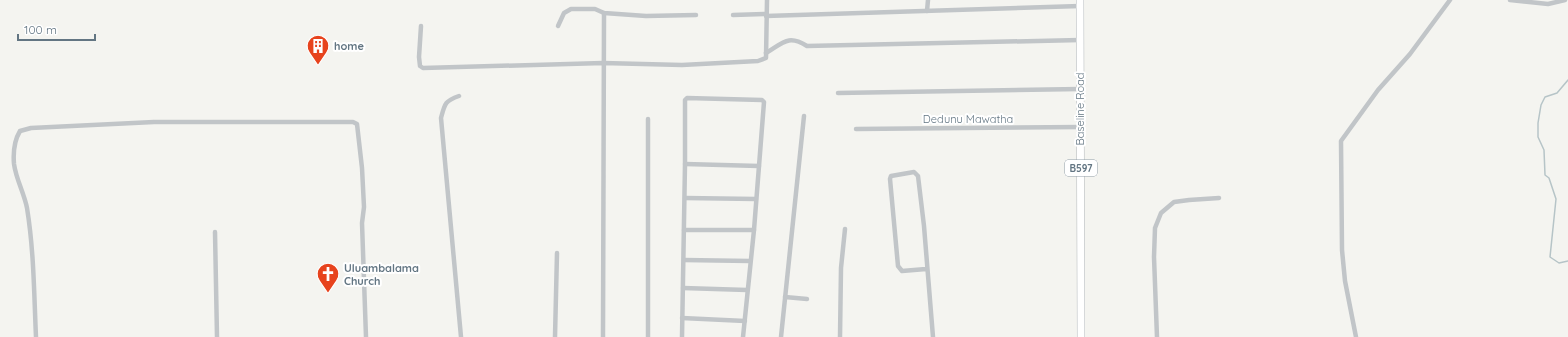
<svg xmlns="http://www.w3.org/2000/svg" width="1568" height="337" font-family="Quicksand,sans-serif">
  <style>
    .lines { fill: none; stroke-linecap: round; stroke-linejoin: round }
    .stream { stroke: #b6c4c7; stroke-width: 1.5 }
    .primary-casing { stroke: #b2b7ba; stroke-width: 8 }
    .street { stroke: #c1c5c8; stroke-width: 4.5 }
    .primary { stroke: #fff; stroke-width: 7 }
    .labels { text-anchor: middle; dominant-baseline: central; stroke-width: 4; stroke-linejoin: round; paint-order: stroke }
    .shield { fill: #fff; stroke: #919ea8; stroke-width: 1 }
    .shield-label { font-size: 10px; font-weight: bold; fill: #627582 }
    .poi-label { font-size: 11px; font-weight: bold; fill: #627582; stroke: #fff; text-anchor: start }
    .street-label { font-size: 11px; fill: #627582; stroke: #fff }
  </style>
  <rect width="100%" height="100%" fill="#f4f4f0"/>
  <g class="lines">
    <!-- stream -->
    <path class="stream" d="M1568,80l-11,13 -12,4 -4,8 -3,18v14l6,13 1,25 4,3 7,21 -6,58 9,6 9,-2"/>
    <!-- primary casing -->
    <g class="primary-casing">
      <path id="primary" d="M1080,0l1,337"/>
    </g>
    <!-- street -->
    <g class="street">
      <path d="M1510,0l38,4 17,-4"/>
      <path d="M927,11l1,-11"/>
      <path d="M733,15l33,-1"/>
      <path d="M766,16l314,-10"/>
      <path d="M421,26l-2,31 1,9 3,2 180,-5 79,2 76,-4 8,-3 1,-58"/>
      <path d="M558,26l6,-13 7,-4h24l9,4 42,3 50,-1"/>
      <path d="M766,53c17,-10 22,-19 41,-7l273,-6"/>
      <path d="M838,93l242,-4"/>
      <path d="M459,96c-14,5 -14,7 -18,22l20,219"/>
      <path d="M856,129l225,-2"/>
      <path d="M685,164l74,2"/>
      <path d="M685,198l71,1"/>
      <path d="M684,230h70"/>
      <path d="M215,232l2,105"/>
      <path d="M684,260l66,1"/>
      <path d="M926,269l-24,2 -4,-5 -8,-87 1,-3 23,-4 4,4 6,50 9,111"/>
      <path d="M683,288l64,2"/>
      <path d="M785,297l22,2"/>
      <path d="M682,318l63,3"/>
      <path d="M36,337c-2,-43 -2,-86 -9,-129 -3,-15 -11,-29 -13,-44 -1,-12 0,-23 6,-33l11,-3 123,-6h199l4,2 5,44 2,39 -2,16 4,114"/>
      <path d="M555,337l2,-84"/>
      <path d="M603,337l1,-324"/>
      <path d="M648,337v-218"/>
      <path d="M682,337l3,-173v-64l2,-2 75,2 2,2 -10,128 -11,107"/>
      <path d="M781,337l23,-221"/>
      <path d="M840,337l1,-69 4,-39"/>
      <path d="M1157,337l-3,-80 1,-29 6,-15 13,-11 15,-2 30,-2"/>
      <path d="M1356,337l-11,-56 -3,-31 -1,-109 37,-51 32,-36 40,-54"/>
    </g>
    <!-- primary -->
    <use href="#primary" class="primary"/>
  </g>
  <!-- icons -->
  <defs>
    <g id="building-pin" transform="scale(1.15)"><path d="M0 17L-7.5 6A9.5 9.5 0 1 1 7.5 6Z" fill="#e7431d" stroke="#fff"/><path d="M-4-6H4V6H1V3H-1V6H-4ZM-2.5-4.3h1.7v1.8h-1.7ZM.8-4.3h1.7v1.8H.8ZM-2.5-1h1.7V.8h-1.7ZM.8-1h1.7V.8H.8Z" fill="#fff"/></g>
    <g id="church-pin" transform="scale(1.15)"><path d="M0 17L-7.5 6A9.5 9.5 0 1 1 7.5 6Z" fill="#e7431d" stroke="#fff"/><path d="M-1.2-6h2.4v3.5h3.3v2.4h-3.3V6h-2.4V-.1h-3.3v-2.4h3.3Z" fill="#fff"/></g>
  </defs>
  <g fill-rule="evenodd">
    <use href="#building-pin" x="318" y="46"/>
    <use href="#church-pin" x="328" y="274"/>
  </g>
  <g class="labels">
    <!-- shield labels -->
    <rect class="shield" x="1065" y="160" width="32" height="16" rx="3"/>
    <g class="shield-label">
      <text x="1081" y="168">B597</text>
    </g>
    <!-- poi labels -->
    <g class="poi-label">
      <text x="334" y="46">home</text>
      <text x="344" y="268">Uluambalama<tspan x="344" dy="13">Church</tspan></text>
    </g>
    <!-- street labels -->
    <g class="street-label">
      <text transform="translate(1080 109) rotate(-90)">Baseline Road</text>
      <text x="968" y="119">Dedunu Mawatha</text>
    </g>
  </g>
  <!-- scale -->
  <path d="M18 34v6h77v-6" fill="none" stroke="#627582" stroke-width="2"/>
  <text x="24" y="34" font-size="12" fill="#627582" stroke="#ffffff" stroke-width="3" paint-order="stroke">100 m</text>
</svg>
